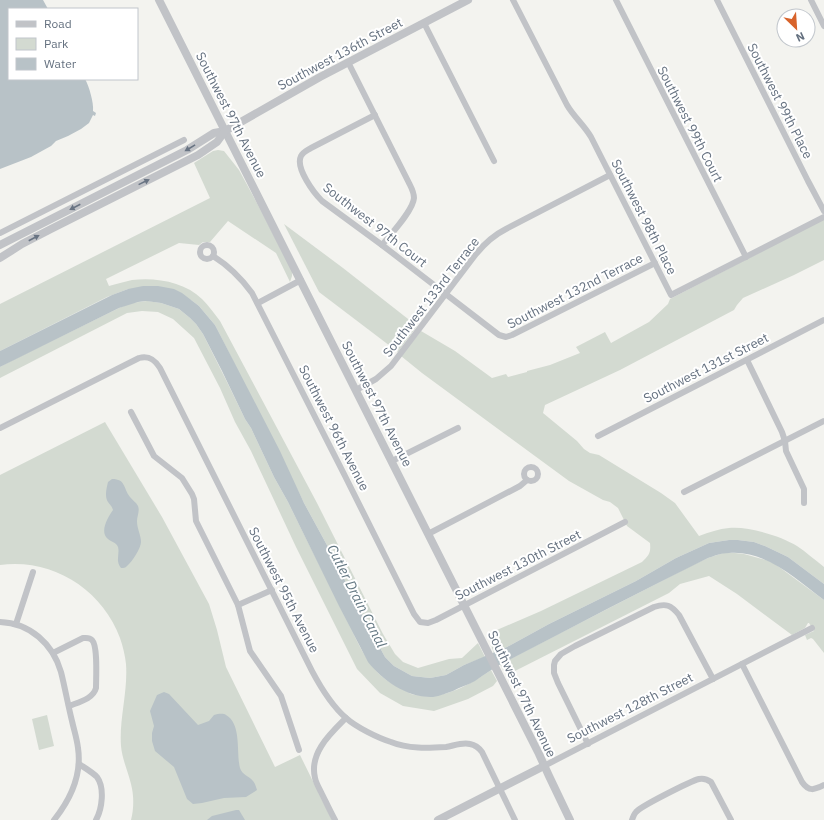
<svg xmlns="http://www.w3.org/2000/svg" width="824" height="820" font-family="'IBM Plex Sans',sans-serif">
  <style>
    .green { fill: #d3dad1 }
    .water { fill: #b8c2c7 }
    .lines { fill: none; stroke-linecap: round; stroke-linejoin: round }
    .minor { stroke: #c1c3c7; stroke-width: 6 }
    .tertiary { stroke: #c1c3c7; stroke-width: 8 }
    .oneway { fill: #697483 }
    .labels { text-anchor: middle; dominant-baseline: central; stroke-width: 4; stroke-linejoin: round; paint-order: stroke }
    .street-label { font-size: 13px; fill: #64707f; stroke: #fff }
    .water-label { font-size: 14px; font-style: italic; fill: #647883; stroke: #fff }
  </style>
  <rect width="100%" height="100%" fill="#f3f3ef"/>
  <!-- green -->
  <g class="green">
    <path d="M218,150l6,1 15,19 19,35 34,66v5l-2,6 -14,-29 -48,-32 -18,21h-7l-4,3 -20,-2 -73,36 3,7c7,-2 15,-4 23,-6 24,-3 53,2 70,19 7,7 12,14 18,22l97,182 66,131 12,20 8,8 15,6 31,-9 13,-1 16,-15 7,14 -21,8 -18,10 -16,3 -18,-2 -18,-10 -9,-9 -26,-48 -25,-51 -30,-55 -89,-178 -16,-19 -8,-6 -63,-11 -21,8 -107,54v-47l210,-106 -16,-35 19,-12z"/>
    <path d="M824,219v41l-30,15 -51,23 -6,7 -3,5 -114,60 -75,35 -2,8 34,28 7,8 6,4 9,2 62,38 14,10 24,33c10,-4 20,-7 30,-8 19,-2 52,8 68,18 9,6 18,14 27,21v17l-36,-27 -23,-11 -11,-4 -16,-2h-9l-20,3 -33,15 -40,23 -87,43 -42,23 -13,6 -2,-5 -2,-15 51,-22 101,-49c7,-7 9,-9 8,-19l-23,-17 -9,-18 -8,-6 -7,-2 -34,-19 -147,-108 -21,-17 20,-25 34,20 37,27 14,-4 2,3 19,-5v-1l23,-6 30,-12 -4,-6 29,-15 6,11 38,-21 19,-18 2,-5z"/>
    <path d="M284,224l59,44 74,58 -19,26 -79,-60z"/>
    <path d="M147,301l14,2 18,6 11,9 6,6 7,10 25,50 17,35 6,9 23,49 14,25 72,145c11,20 20,31 40,41 4,2 7,4 11,6 29,8 57,-8 80,-24l6,11 -4,5 -25,13 -34,12 -31,-5 -23,-13 -23,-24 -61,-122 -45,-96 -16,-29 -15,-34 -26,-50 -21,-19 -15,-7 -16,-1 -15,2 -127,65v-11l15,-8 104,-51 12,-5z"/>
    <path d="M105,422l57,95 47,87 8,26 9,37 49,100 25,-12 32,65h-201c3,-12 3,-24 0,-36 -3,-13 -9,-25 -10,-38 -2,-27 7,-54 5,-82 -1,-9 -3,-17 -6,-26 -18,-49 -68,-80 -120,-73v-90z"/>
    <path d="M723,553h12l9,1 22,6 9,4 49,36v53l-11,-14 -2,-1 -4,2 -2,-5 9,-4 -5,-8h-1l-3,5 -13,7 -55,-41 -28,-18 -29,8 -11,9 -158,80 -8,-3 -3,-6 193,-99 15,-7z"/>
    <path d="M47,715l7,31 -15,4 -7,-31z"/>
  </g>
  <!-- water -->
  <g class="water">
    <path d="M0,0h43l5,9h-39v70h76c4,7 9,24 8,32l3,2 -1,3 -2,-1 -4,8 -8,6 -13,7 -12,5 -5,5 -20,11 -31,12z"/>
    <path d="M143,286h15l16,3 8,4 17,13 16,19 65,126 24,52 30,55 25,51 20,37 6,11 9,9 18,10 18,2 16,-3 18,-10 43,-18 42,-23 87,-43 40,-23 33,-15 20,-3h9l16,2 11,4 23,11 36,27v16c-28,-21 -58,-50 -95,-47 -8,0 -15,3 -21,5 -69,34 -137,70 -205,105 -10,5 -19,12 -28,18 -7,4 -15,6 -22,10 -7,2 -13,5 -20,6 -25,1 -50,-16 -65,-35l-29,-56 -51,-104 -14,-25 -23,-49 -6,-9 -23,-48 -19,-37 -7,-10 -6,-6 -11,-9 -18,-6 -15,-2 -8,1 -19,6 -119,59v-16l112,-56 16,-6z"/>
    <path d="M112,479c14,0 11,9 18,18 2,3 6,5 8,9 2,5 -1,10 -1,15 0,8 4,14 4,21 0,6 -9,20 -14,24 -2,2 -3,2 -6,2 -6,-7 -1,-14 -3,-21 -2,-5 -7,-5 -10,-8 -9,-7 0,-22 5,-29 -1,-4 -3,-5 -5,-8 -4,-6 -1,-15 0,-20z"/>
    <path d="M164,692l5,2 29,31 11,-4 5,-6c4,-1 9,-2 12,0 16,9 10,38 14,53 2,7 9,8 13,13 2,2 3,6 4,9l-11,7 -22,1 -22,5 -9,1 -6,-5 -13,-32 -19,-16 -3,-10v-8l2,-7 -4,-15 7,-16z"/>
    <path d="M236,810h3l6,10h-38l5,-4z"/>
  </g>
  <g class="lines">
    <!-- minor -->
    <g class="minor">
      <path d="M513,0l54,105c7,12 17,20 24,32l80,158 153,-78"/>
      <path d="M616,0l130,257"/>
      <path d="M717,0l91,181 16,30"/>
      <path d="M811,0l13,26"/>
      <path d="M424,23l70,138"/>
      <path d="M348,62l61,121c2,4 5,9 5,15 -1,13 -24,37 -32,47"/>
      <path d="M375,115l-64,33c-3,2 -8,4 -10,8 -6,12 13,37 21,45l60,44 117,90 7,2 6,-2 143,-72"/>
      <path d="M0,233l184,-93"/>
      <circle cx="207" cy="252" r="7"/>
      <path d="M213,256c16,10 28,22 39,37l93,183 69,138 6,8 8,1 8,-3 189,-98"/>
      <path d="M258,303l43,-23"/>
      <path d="M747,360l35,72 3,9 1,10 18,38v14"/>
      <path d="M356,390l20,-11 15,-13 85,-112c9,-11 18,-19 30,-25l104,-54"/>
      <path d="M131,412l23,44 28,22 10,16 2,5 2,22 42,84 12,46 31,45 18,54"/>
      <path d="M0,428l139,-70c10,-3 16,2 21,10l152,303c9,17 19,34 34,47 10,9 32,20 45,24 17,7 37,6 55,5 7,-1 16,-5 24,-3 5,1 9,4 12,8l33,68"/>
      <path d="M598,436l226,-116"/>
      <path d="M392,461l66,-33"/>
      <circle cx="531" cy="474" r="7"/>
      <path d="M684,492l140,-71"/>
      <path d="M428,534l92,-48 7,-6"/>
      <path d="M238,605l34,-15"/>
      <path d="M0,622c30,1 53,22 61,50 4,16 7,33 11,49 2,9 5,18 6,27 4,27 -8,52 -24,72"/>
      <path d="M16,624l17,-52"/>
      <path d="M53,653l30,-15c3,0 6,-1 9,2 6,6 4,38 4,48 -3,11 -17,14 -27,18"/>
      <path d="M742,664l60,118c7,10 12,8 22,3"/>
      <path d="M588,744l-30,-61 -4,-10v-8l1,-4 6,-7 14,-8 79,-39c12,-4 17,-2 25,8l34,64"/>
      <path d="M79,764c6,4 13,8 18,13 8,11 5,32 -1,43"/>
      <path d="M544,766l268,-138"/>
      <path d="M335,820c-5,-9 -9,-18 -14,-28 -2,-4 -5,-9 -6,-14 -6,-25 15,-44 31,-60"/>
      <path d="M632,820c1,-3 2,-6 4,-8 5,-6 55,-31 63,-33 5,-1 8,0 12,3l20,38"/>
    </g>
    <!-- tertiary -->
    <g class="tertiary">
      <path d="M159,0l380,754 10,22 21,44"/>
      <path d="M0,245l187,-95 27,-17 11,-2 95,-54 148,-77"/>
      <path d="M0,258l22,-14 29,-15 147,-74 19,-13 8,-11"/>
      <path d="M438,820l106,-54"/>
    </g>
  </g>
  <!-- one-way arrows -->
  <defs><path id="oneway-solid" d="M-6-.8H1V-3.2L6.5 0L1 3.2V.8H-6Z"/></defs>
  <g class="oneway">
    <use href="#oneway-solid" transform="translate(190 148) rotate(149)"/>
    <use href="#oneway-solid" transform="translate(144 182) rotate(-26)"/>
    <use href="#oneway-solid" transform="translate(75 207) rotate(153)"/>
    <use href="#oneway-solid" transform="translate(34 238) rotate(-28)"/>
  </g>
  <g class="labels">
    <!-- street labels -->
    <g class="street-label">
      <text transform="translate(340 54) rotate(-28)">Southwest 136th Street</text>
      <text transform="translate(780 101) rotate(63)">Southwest 99th Place</text>
      <text transform="translate(231 115) rotate(63)">Southwest 97th Avenue</text>
      <text transform="translate(690 124) rotate(63)">Southwest 99th Court</text>
      <text transform="translate(644 217) rotate(63)">Southwest 98th Place</text>
      <text transform="translate(375 225) rotate(38)">Southwest 97th Court</text>
      <text transform="translate(575 291) rotate(-27)">Southwest 132nd Terrace</text>
      <text transform="translate(431 297) rotate(-52)">Southwest 133rd Terrace</text>
      <text transform="translate(706 368) rotate(-27)">Southwest 131st Street</text>
      <text transform="translate(377 404) rotate(63)">Southwest 97th Avenue</text>
      <text transform="translate(334 428) rotate(63)">Southwest 96th Avenue</text>
      <text transform="translate(518 565) rotate(-27)">Southwest 130th Street</text>
      <text transform="translate(284 590) rotate(63)">Southwest 95th Avenue</text>
      <text transform="translate(522 694) rotate(64)">Southwest 97th Avenue</text>
      <text transform="translate(630 708) rotate(-27)">Southwest 128th Street</text>
    </g>
    <!-- water labels -->
    <g class="water-label">
      <text transform="translate(357 596) rotate(63)">Cutler Drain Canal</text>
    </g>
  </g>
  <!-- legend -->
  <rect x="8" y="8" width="130" height="72" fill="#ffffff" stroke="#c1c6cc"/>
  <rect x="16" y="21" width="20" height="6" fill="#c1c3c7" stroke="#c1c6cc"/>
  <text x="44" y="28" font-size="12" fill="#64707f">Road</text>
  <rect x="16" y="38" width="20" height="12" fill="#d3dad1" stroke="#c1c6cc"/>
  <text x="44" y="48" font-size="12" fill="#64707f">Park</text>
  <rect x="16" y="58" width="20" height="12" fill="#b8c2c7" stroke="#c1c6cc"/>
  <text x="44" y="68" font-size="12" fill="#64707f">Water</text>
  <!-- north arrow -->
  <g transform="translate(796 28) rotate(155)"><circle r="19" fill="#ffffff" stroke="#c1c6cc"/>
  <path d="M0-3L7 15L0 10L-7 15Z" fill="#d8632b"/>
  <text y="-6" font-size="11" font-weight="bold" text-anchor="middle" fill="#64707f">N</text>
  </g>
</svg>
